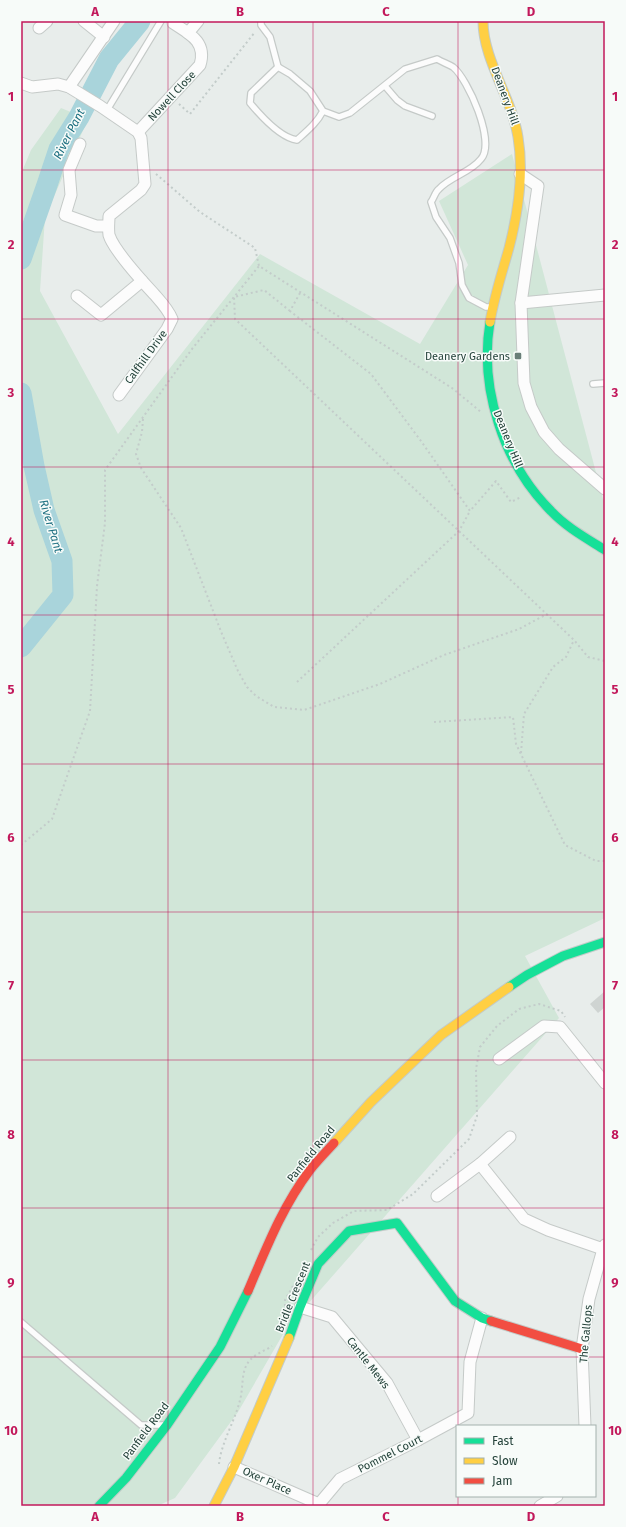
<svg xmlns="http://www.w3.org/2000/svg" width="626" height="1527" font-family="'Fira Sans',sans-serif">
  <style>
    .green { fill: #d1e6d8 }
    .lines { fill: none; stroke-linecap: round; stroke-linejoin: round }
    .river { stroke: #a9d4db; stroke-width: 21 }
    .building { fill: #cfd4d2 }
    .lane-casing { stroke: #c5cac8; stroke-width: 8 }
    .street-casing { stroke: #c5cac8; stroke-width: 13 }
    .fast-casing { stroke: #c3cbc8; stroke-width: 11 }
    .slow-casing { stroke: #c3cbc8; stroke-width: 11 }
    .jam-casing { stroke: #c3cbc8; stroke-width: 11 }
    .path { stroke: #c3ccca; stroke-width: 2; stroke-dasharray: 2 3; stroke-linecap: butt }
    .lane { stroke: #fcfcfc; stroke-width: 5.5 }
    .street { stroke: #fcfcfc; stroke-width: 11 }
    .fast { stroke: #16e098; stroke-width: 9 }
    .slow { stroke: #ffcf43; stroke-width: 9 }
    .jam { stroke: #f24e42; stroke-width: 9 }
    .grid { fill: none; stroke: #c2185b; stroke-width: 1; stroke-opacity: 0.55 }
    .poi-dot { fill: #697e78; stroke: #f7fbf9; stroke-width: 1.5 }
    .labels { text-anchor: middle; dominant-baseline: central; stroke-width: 3; stroke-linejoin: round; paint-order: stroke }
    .street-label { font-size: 11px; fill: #24423a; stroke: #f7fbf9 }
    .poi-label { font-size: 11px; fill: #24423a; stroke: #f7fbf9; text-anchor: end }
    .water-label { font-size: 12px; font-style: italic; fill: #1c6f80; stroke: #f7fbf9 }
    .neatline { fill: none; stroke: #c2185b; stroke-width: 1.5 }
    .grid-label { font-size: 13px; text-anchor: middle; font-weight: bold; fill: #c2185b }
  </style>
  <rect width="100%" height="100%" fill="#e8edeb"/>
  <!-- green -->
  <path class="green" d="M61,108l27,11 -43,98 -5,74 78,143 142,-180 160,90 48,-79 -29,-64 73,-47 91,345 2,2v417l-80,38 34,62 -273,311 -48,83 -63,86 -18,8h-136v-1332l10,-24z"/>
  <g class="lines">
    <!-- river -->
    <g class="river">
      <path d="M21,259l26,-74 12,-36 20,-32 30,-58 31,-38"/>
      <path d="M21,393l13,73 10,44 18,51 1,34 -42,52"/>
    </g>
  </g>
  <!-- building -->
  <path class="building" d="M605,991v16l-7,6 -8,-9z"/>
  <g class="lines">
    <!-- lane casing -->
    <g class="lane-casing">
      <g id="lane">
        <path d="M261,21v4l9,12 8,30"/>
        <path d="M385,86l12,14 8,6 27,10"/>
        <path d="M107,110l54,-89"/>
        <path d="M323,111c-6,12 -16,20 -26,29 -16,-2 -37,-25 -47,-37l1,-10 27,-26 12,7 20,17 13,20 16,6 11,-4 55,-44 32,-10c5,3 11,5 16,8 15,12 43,75 28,92 -11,14 -30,17 -42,30 -4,3 -5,9 -8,13l5,15 14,21 9,25 3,22 7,13 17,9h6"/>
        <path d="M593,384l12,-1"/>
        <path d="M21,1322l120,103h22"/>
      </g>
    </g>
    <!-- street casing -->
    <g class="street-casing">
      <g id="street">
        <path d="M84,21l20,16"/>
        <path d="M39,28l8,-7"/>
        <path d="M188,33l10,-12"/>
        <path d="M21,83l11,4 26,-3 11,3 31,19 38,26 3,6 4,46 -4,6 -32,26c0,6 -1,12 0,19 5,16 33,46 45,59 7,8 14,15 18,25l-5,10 -48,66"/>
        <path d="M69,87l45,-66"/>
        <path d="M138,132l62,-67c7,-23 -10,-31 -27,-42"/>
        <path d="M80,144l-11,26 2,25 -6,20 31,11h12"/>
        <path d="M520,174l18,12 -17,117 3,80 7,24 13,25 15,17 46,40"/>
        <path d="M77,296l24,19 41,-34"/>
        <path d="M521,303l84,-8"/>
        <path d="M499,1059l45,-33 16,1 45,56"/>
        <path d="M480,1164l44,55 24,11 55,19"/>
        <path d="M437,1196l43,-32 30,-27"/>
        <path d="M300,1307l32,10 55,66 31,57"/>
        <path d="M585,1426l-3,-77 7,-50 14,-50 2,-4"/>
        <path d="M234,1467l85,37 1,2"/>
        <path d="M319,1504l21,-25 78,-39 50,-27 2,-51 12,-44"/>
        <path d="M540,1506l17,-10"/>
      </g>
    </g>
    <!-- fast casing -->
    <g class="fast-casing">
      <g id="fast">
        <path d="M490,322c-11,66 13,141 61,189 15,16 35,27 54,39"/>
        <path d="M509,987l18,-12 36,-19 42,-14"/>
        <path d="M289,1338l11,-31 18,-43 31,-33 48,-8 58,78 27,17 9,3"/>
        <path d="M99,1506l27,-28 41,-53 53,-78 28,-56"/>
      </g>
    </g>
    <!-- slow casing -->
    <g class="slow-casing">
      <g id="slow">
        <path d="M483,21c0,39 29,77 35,116 6,36 0,76 -9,111 -7,25 -15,49 -19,74"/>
        <path d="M334,1143l37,-41 70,-67 68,-48"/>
        <path d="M214,1506l20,-39 55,-129"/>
      </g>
    </g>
    <!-- jam casing -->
    <g class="jam-casing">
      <g id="jam">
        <path d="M248,1291c18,-42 34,-84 62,-121 7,-9 16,-18 24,-27"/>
        <path d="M491,1321l91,28"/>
      </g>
    </g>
    <!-- path -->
    <g class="path">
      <path d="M179,104l11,10 65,-82"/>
      <path d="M156,174l44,38 55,36 4,18 193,122 29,24"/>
      <path d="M300,293l-10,18 81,63 50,67 49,70 26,-30 15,21 10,-5"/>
      <path d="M290,311l-26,-21 -30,7 1,22 339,321 14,17 17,4"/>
      <path d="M143,419l-1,13 -6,22 5,14 40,60 41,106 16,37 9,16 9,9 18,11 30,3 76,-26 64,-29 75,-26 28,-15"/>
      <path d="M297,682l162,-151 11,-20"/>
      <path d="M434,722l79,-5 3,27 49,101 31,16h9"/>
      <path d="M521,753l3,-39 29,-47 13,-10 8,-17"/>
      <path d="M21,845l31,-26 38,-108 7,-125 8,-63v-53l87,-121 67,-83"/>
      <path d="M311,1250l7,-13 15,-14 21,-12 33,-1 26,-16 56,-55 8,-23 -1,-47 4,-22 17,-21 22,-17 20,-5 22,7 4,6"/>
      <path d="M285,1306v-6l8,-14"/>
      <path d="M219,1464c2,-21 16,-43 21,-64 4,-14 0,-30 11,-41 5,-5 15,-9 21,-13"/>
    </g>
    <!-- lane -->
    <use href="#lane" class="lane"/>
    <!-- street -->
    <use href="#street" class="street"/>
    <!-- fast -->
    <use href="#fast" class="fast"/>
    <!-- slow -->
    <use href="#slow" class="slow"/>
    <!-- jam -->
    <use href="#jam" class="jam"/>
  </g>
  <!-- grid -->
  <path class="grid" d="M168,21v1485M313,21v1485M458,21v1405M21,170h584M21,319h584M21,467h584M21,615h584M21,764h584M21,912h584M21,1060h584M21,1208h584M21,1357h584M458,1496v10"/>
  <!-- markers -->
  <rect class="poi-dot" x="514" y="352" width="8" height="8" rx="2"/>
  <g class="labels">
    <!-- street labels -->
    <g class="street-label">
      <text transform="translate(172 96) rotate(-47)">Nowell Close</text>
      <text transform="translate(505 96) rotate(70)">Deanery Hill</text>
      <text transform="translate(146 357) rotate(-54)">Calfhill Drive</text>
      <text transform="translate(508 439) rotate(68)">Deanery Hill</text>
      <text transform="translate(311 1154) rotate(-51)">Panfield Road</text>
      <text transform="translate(293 1297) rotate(-68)">Bridle Crescent</text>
      <text transform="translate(586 1334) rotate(-85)">The Gallops</text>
      <text transform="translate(368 1363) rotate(52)">Cantle Mews</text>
      <text transform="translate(146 1431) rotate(-53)">Panfield Road</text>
      <text transform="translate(390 1454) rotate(-27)">Pommel Court</text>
      <text transform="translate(267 1481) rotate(24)">Oxer Place</text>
    </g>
    <!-- poi labels -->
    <g class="poi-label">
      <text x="510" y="356">Deanery Gardens</text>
    </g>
    <!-- water labels -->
    <g class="water-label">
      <text transform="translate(69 134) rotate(-63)">River Pant</text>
      <text transform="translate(51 526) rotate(73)">River Pant</text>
    </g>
  </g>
  <!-- border -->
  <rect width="626" height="1527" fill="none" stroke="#f7fbf9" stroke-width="44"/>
  <!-- legend -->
  <rect x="456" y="1425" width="140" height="72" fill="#f7fbf9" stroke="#a3b1ad"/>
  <rect x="464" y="1438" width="20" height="6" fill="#16e098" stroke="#a3b1ad"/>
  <text x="492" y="1445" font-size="12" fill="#24423a">Fast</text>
  <rect x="464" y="1458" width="20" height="6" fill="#ffcf43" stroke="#a3b1ad"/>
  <text x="492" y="1465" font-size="12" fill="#24423a">Slow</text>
  <rect x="464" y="1478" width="20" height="6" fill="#f24e42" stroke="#a3b1ad"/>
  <text x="492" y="1485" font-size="12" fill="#24423a">Jam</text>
  <rect x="22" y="22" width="582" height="1483" class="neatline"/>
  <g class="grid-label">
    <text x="95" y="16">A</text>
    <text x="240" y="16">B</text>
    <text x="386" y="16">C</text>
    <text x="531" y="16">D</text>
    <text x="11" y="101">1</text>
    <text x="615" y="101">1</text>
    <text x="11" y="249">2</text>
    <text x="615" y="249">2</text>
    <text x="11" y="397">3</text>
    <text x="615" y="397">3</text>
    <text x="11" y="546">4</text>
    <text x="615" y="546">4</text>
    <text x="11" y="694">5</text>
    <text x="615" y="694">5</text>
    <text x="11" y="842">6</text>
    <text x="615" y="842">6</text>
    <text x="11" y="990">7</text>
    <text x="615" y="990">7</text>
    <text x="11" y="1139">8</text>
    <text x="615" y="1139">8</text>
    <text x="11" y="1287">9</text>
    <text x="615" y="1287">9</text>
    <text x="11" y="1435">10</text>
    <text x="615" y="1435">10</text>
    <text x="95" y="1521">A</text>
    <text x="240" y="1521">B</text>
    <text x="386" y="1521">C</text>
    <text x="531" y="1521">D</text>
  </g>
</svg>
